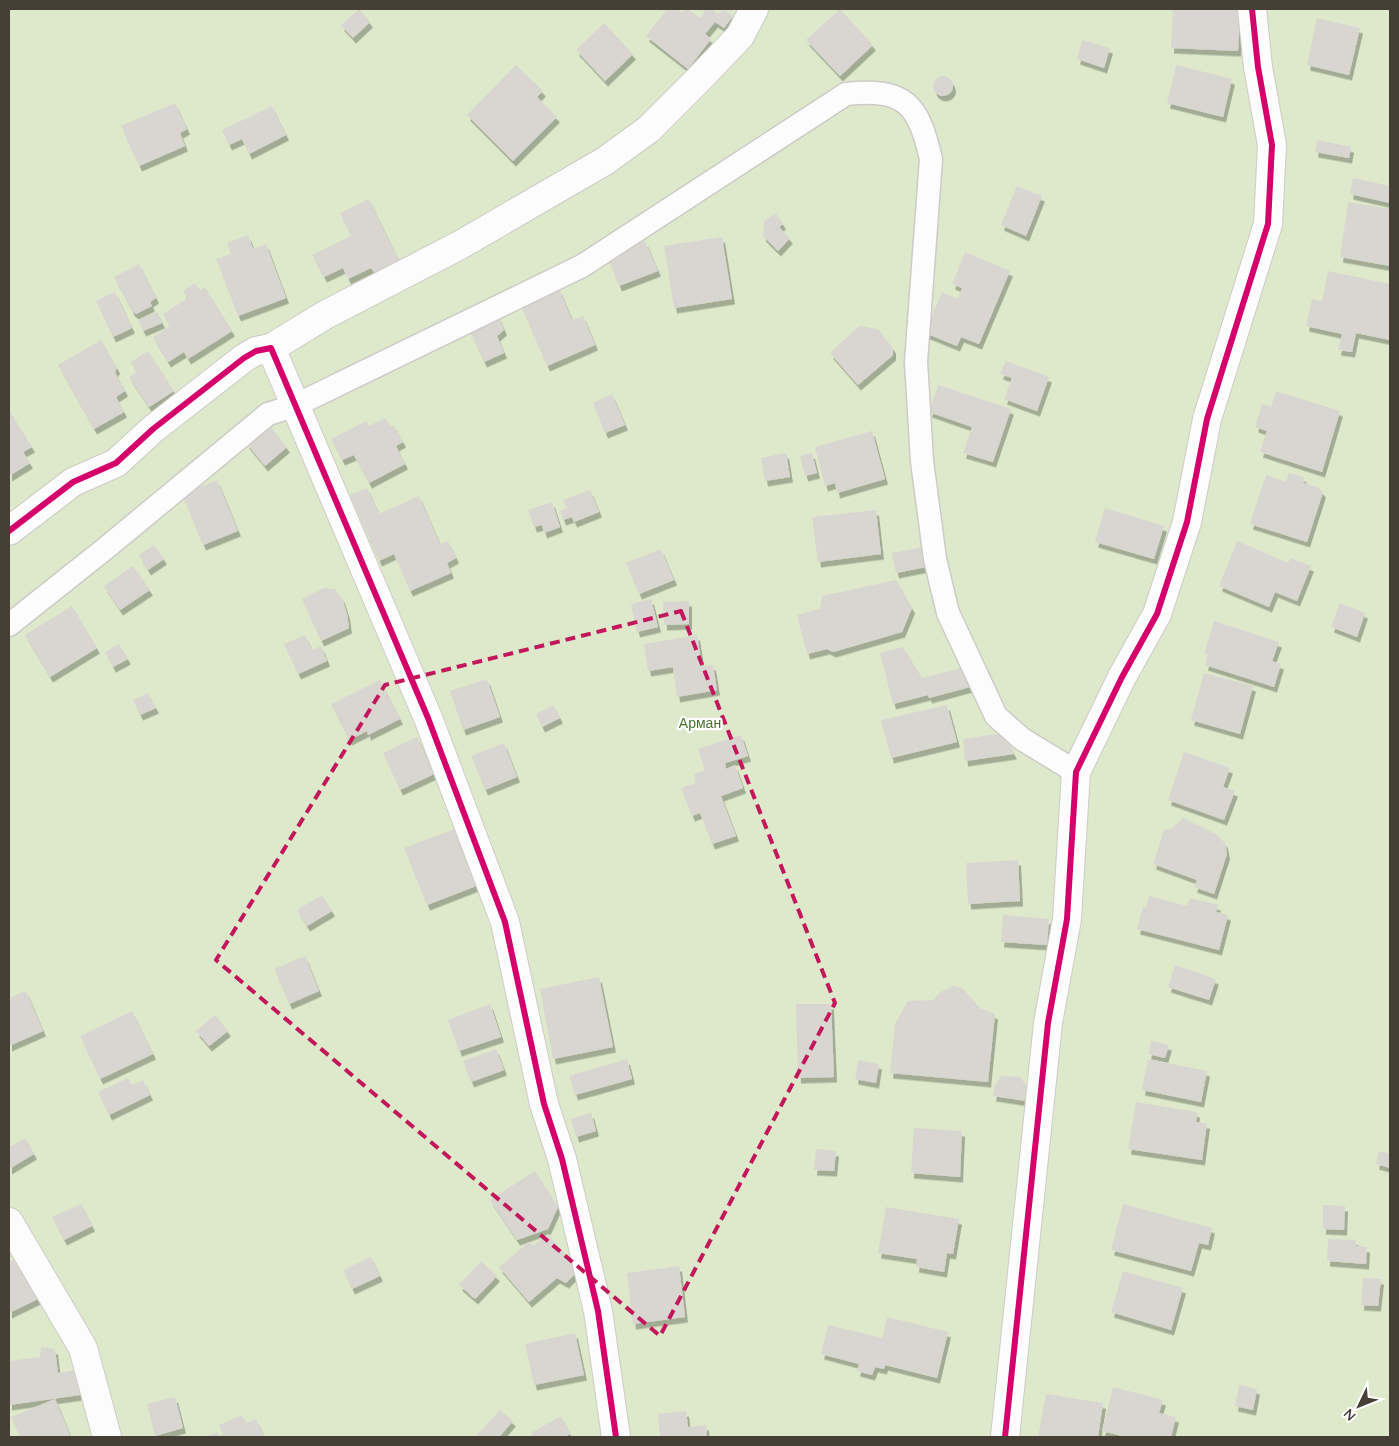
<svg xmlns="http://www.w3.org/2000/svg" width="1399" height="1446" font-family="Quicksand,sans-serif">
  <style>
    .green { fill: #dde9ca }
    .building { fill: #d9d6d1; filter: url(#shadow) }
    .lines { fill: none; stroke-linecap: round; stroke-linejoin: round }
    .service-casing { stroke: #cdcbc7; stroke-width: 25 }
    .minor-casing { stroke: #cdcbc7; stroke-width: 30 }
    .service { stroke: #fdfcfc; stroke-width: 22 }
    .minor { stroke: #fdfcfc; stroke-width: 28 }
    .cycleway-casing { stroke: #fff; stroke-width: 9 }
    .cycleway { stroke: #d6006c; stroke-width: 6 }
    .marked { fill: none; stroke: #c2185b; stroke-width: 4; stroke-dasharray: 10 6; stroke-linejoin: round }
    .labels { text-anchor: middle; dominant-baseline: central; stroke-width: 4.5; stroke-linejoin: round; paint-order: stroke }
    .park-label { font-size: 14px; fill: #48732c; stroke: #fff }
  </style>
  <defs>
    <filter id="shadow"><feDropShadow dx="3" dy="5.5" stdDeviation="0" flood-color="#0004"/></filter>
  </defs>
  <rect width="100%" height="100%" fill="#efede9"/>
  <!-- green -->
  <rect class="green" x="9" y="9" width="1381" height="1428"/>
  <!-- building -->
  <g class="building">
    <path d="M359,9l11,13 -17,16 -12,-13z"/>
    <path d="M667,9h10l4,3 6,-3 13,9 6,-9h6l6,5 6,-4 9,6 -9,12 -9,-6 -10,12 6,5 -23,30 -42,-33z"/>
    <path d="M840,9l33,36 -33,31 -34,-36z"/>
    <path d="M1173,9h67l-2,42 -67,-3z"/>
    <path d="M1317,18l43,10 -11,47 -42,-10z"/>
    <path d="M604,23l29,31 -28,27 -29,-31z"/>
    <path d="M1082,40l28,8 -6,20 -27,-9z"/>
    <path d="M516,65l27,26 -6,6 20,20 -44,44 -46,-46z"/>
    <path d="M1176,65l56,14 -9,38 -56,-14z"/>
    <circle cx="943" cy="86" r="10"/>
    <path d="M175,103l12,26 -7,4 5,13 -46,20 -18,-40z"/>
    <path d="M272,106l14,29 -37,19 -7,-15 -13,6 -7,-15z"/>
    <path d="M1317,140l34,7 -2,11 -34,-6z"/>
    <path d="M1353,178l37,8v17l-40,-9z"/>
    <path d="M1017,186l25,10 -16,40 -25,-11z"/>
    <path d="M369,199l31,64 -25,11 -4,-6 -23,11 -5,-11 -19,9 -12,-22 39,-19 -11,-23z"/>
    <path d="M1348,202l42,7v57l-50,-9z"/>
    <path d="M776,213l7,11 -4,3 11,11 -12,13 -15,-15 1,-15z"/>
    <path d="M248,235l5,14 13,-5 20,54 -48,18 -22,-57 15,-5 -4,-11z"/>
    <path d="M722,237l10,62 -58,9 -10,-62z"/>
    <path d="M635,240l2,4 8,-3 13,30 -39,15 -14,-34z"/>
    <path d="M965,252l45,19 -31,73 -18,-7 -4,9 -32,-13 17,-41 16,7 4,-11 -10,-4z"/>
    <path d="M139,264l17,34 -6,4 2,4 -16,8 -4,-3 -18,-34z"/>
    <path d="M1328,271l62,13v56l-34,-7 -4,19 -14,-2 4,-16 -36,-8 6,-27 10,2z"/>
    <path d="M195,283l5,7 5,-3 27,44 -44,28 -4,-7 -16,10 -15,-25 17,-11 -7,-12 25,-16 -5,-7z"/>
    <path d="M559,289l13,31 11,-4 12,29 -48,21 -26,-60z"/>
    <path d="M115,292l17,36 -19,9 -17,-36z"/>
    <path d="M157,312l5,11 -19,8 -5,-11z"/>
    <path d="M498,316l6,14 -7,6 7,17 -20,9 -15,-33z"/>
    <path d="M859,326l19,3 15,19v7l-35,30 -28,-32z"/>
    <path d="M101,340l16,28 -2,4 10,19 -9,6 8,15 -30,17 -36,-64z"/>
    <path d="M148,351l26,40 -25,16 -20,-30 8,-5 -6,-10z"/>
    <path d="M1006,361l43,16 -12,34 -33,-12 8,-21 -12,-4z"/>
    <path d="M938,385l73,24 -18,53 -30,-9 9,-26 -43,-15z"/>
    <path d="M1276,391l64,20 -18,61 -62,-20 7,-21 -12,-4 7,-23 9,3z"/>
    <path d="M612,394l13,31 -20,8 -12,-30z"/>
    <path d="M9,410l23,37 -9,5 7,11 -21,13z"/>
    <path d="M385,418l6,9 3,-2 9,17 -7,4 9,18 -36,19 -15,-28 -12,5 -11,-21 35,-18 3,5z"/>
    <path d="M268,424l19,23 -22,19 -19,-23z"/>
    <path d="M872,431l13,48 -48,14 -2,-10 -10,3 -10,-39z"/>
    <path d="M786,453l4,24 -25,4 -4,-23z"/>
    <path d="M812,453l5,20 -12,3 -5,-20z"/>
    <path d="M1289,473l15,4 -1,6 15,4 5,5 -16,50 -57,-18 16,-49 20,7z"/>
    <path d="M217,480l21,51 -35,14 -21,-50z"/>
    <path d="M367,488l12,26 40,-18 21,48 8,-3 8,17 -9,5 4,10 -41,18 -16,-37 -15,7 -29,-66z"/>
    <path d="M590,490l9,22 -25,10 -2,-5 -9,3 -3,-9 7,-3 -4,-8z"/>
    <path d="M552,502l8,25 -16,6 -2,-8 -8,2 -6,-17z"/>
    <path d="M1105,508l59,18 -10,33 -59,-17z"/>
    <path d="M876,510l5,44 -63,8 -6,-45z"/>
    <path d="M1237,541l51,22 2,-5 21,8 -14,35 -22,-9 -6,15 -50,-21z"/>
    <path d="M154,545l10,14 -16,11 -9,-15z"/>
    <path d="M923,547l3,20 -30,6 -4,-20z"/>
    <path d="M661,549l13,31 -35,14 -13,-31z"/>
    <path d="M133,566l17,24 -30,20 -16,-24z"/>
    <path d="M896,580l16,28 -10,24 -69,20 -6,-3 -20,5 -10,-39 23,-6 2,-13z"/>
    <path d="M324,588l11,1 7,9 5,16 2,14 -28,13 -19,-42z"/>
    <path d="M651,599l7,28 -21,5 -6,-28z"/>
    <path d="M689,601v23l-25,1 -1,-23z"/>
    <path d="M1340,603l25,10 -8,24 -26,-10z"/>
    <path d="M72,606l25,42 -47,29 -25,-42z"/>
    <path d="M1214,621l65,21 -7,19 9,3 -7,23 -69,-22 3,-11h-4z"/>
    <path d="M305,635l7,15 9,-4 6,15 -29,13 -14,-30z"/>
    <path d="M697,635l5,31 11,-1 4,25 -40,7 -4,-30 -25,4 -4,-27z"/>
    <path d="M119,644l9,15 -15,8 -8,-15z"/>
    <path d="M903,647l19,31 43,-11 5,20 -41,11 -1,-3 -35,9 -13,-51z"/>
    <path d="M1204,673l49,13 -13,48 -49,-14z"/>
    <path d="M487,679l13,38 -37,13 -13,-39z"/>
    <path d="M380,680l20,39 -32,16 -1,-4 -18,9 -18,-36z"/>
    <path d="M148,693l8,15 -16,7 -7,-15z"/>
    <path d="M553,705l7,13 -18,9 -6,-13z"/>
    <path d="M947,705l10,37 -66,16 -10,-38z"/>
    <path d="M1003,733l11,21 -49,7 -2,-22z"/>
    <path d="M741,735l7,21 -23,7 1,6 9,-4 8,23 -22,8 15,40 -24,8 -12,-31 -8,3 -11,-28 15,-5 -2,-9 11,-4 -7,-21z"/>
    <path d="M417,737l17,37 -34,16 -17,-37z"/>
    <path d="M504,743l13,34 -32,13 -14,-34z"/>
    <path d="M1184,752l46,16 -7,19 12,4 -11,29 -56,-20z"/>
    <path d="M1183,818l33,16 9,9 2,11 -13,40 -20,-7 3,-7 -44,-16 11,-34 7,-1z"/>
    <path d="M454,829l22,57 -49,19 -23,-57z"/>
    <path d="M1018,860l2,41 -52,3 -2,-41z"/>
    <path d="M322,895l10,16 -25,15 -10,-16z"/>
    <path d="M1149,896l38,10 3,-8 28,7 -2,7 12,3 -9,35 -82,-21 6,-22 3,1z"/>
    <path d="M1003,915l46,4 -2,26 -46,-3z"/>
    <path d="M305,956l14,35 -30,13 -15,-35z"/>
    <path d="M1175,965l41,14 -7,21 -41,-13z"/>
    <path d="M599,977l14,70 -60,12 -13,-70z"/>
    <path d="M953,986l9,2 18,20 15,6 -7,68 -98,-9 5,-49 13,-23 26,-1 5,-7z"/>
    <path d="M26,991l17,40 -34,15v-48z"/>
    <path d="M490,1004l11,33 -42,14 -11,-31z"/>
    <path d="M796,1004h35l3,73 -36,1z"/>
    <path d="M132,1011l21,43 -53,25 -20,-43z"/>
    <path d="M215,1015l13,16 -19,15 -13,-15z"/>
    <path d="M1151,1041l18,4 -4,13 -17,-4z"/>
    <path d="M496,1049l8,21 -33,12 -8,-21z"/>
    <path d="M627,1059l5,20 -57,16 -6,-19z"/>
    <path d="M1148,1059l59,12 -6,31 -59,-12z"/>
    <path d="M858,1060l21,4 -3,19 -21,-4z"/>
    <path d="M1001,1076l20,1 7,14 -2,10 -33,-5 2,-11z"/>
    <path d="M128,1078l4,7 11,-5 7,15 -41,20 -11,-23z"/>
    <path d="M1136,1102l61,10 -1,10 11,1 -5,37 -74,-11z"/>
    <path d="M591,1113l5,18 -20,6 -5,-18z"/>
    <path d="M914,1128l48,3 -2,46 -49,-4z"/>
    <path d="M25,1138l9,16 -25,15v-22z"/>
    <path d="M816,1149l20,2 -2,20 -20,-1z"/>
    <path d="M1379,1151l11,3v14l-14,-4z"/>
    <path d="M535,1171l23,36 -10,22 -31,11 -27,-40z"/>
    <path d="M81,1204l11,22 -28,14 -12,-23z"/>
    <path d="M1123,1204l89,24 -4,17 -9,-2 -8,28 -80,-21z"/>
    <path d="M1323,1205l22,1 -1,24 -21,-1z"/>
    <path d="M886,1207l73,12 -6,35 -6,-1 -3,19 -28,-5 1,-8 -39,-6z"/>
    <path d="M548,1234l20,24 5,-3 10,11 -17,17 -9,-5 -28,24 -30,-35 30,-25 4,4z"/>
    <path d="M1328,1239l28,1v6l11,1 -1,17 -39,-3z"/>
    <path d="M22,1256l20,41 -33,16v-51z"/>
    <path d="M371,1257l9,19 -28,13 -9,-19z"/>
    <path d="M481,1261l16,15 -22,23 -16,-14z"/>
    <path d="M679,1266l6,51 -52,7 -6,-51z"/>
    <path d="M1123,1271l60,17 -12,42 -60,-18z"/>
    <path d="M1363,1278l18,1 -3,27 -17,-1z"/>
    <path d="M887,1317l61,15 -11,46 -52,-13 -1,4 -9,-2 -3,8 -15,-4 2,-7 -38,-10 7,-29 54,13z"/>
    <path d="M575,1333l9,42 -50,10 -9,-41z"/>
    <path d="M41,1347l14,2 3,24 19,-3 3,25 -71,10v-44l31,-4z"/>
    <path d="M1239,1385l18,4 -4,21 -18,-4z"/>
    <path d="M1113,1387l50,13 -4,13 17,4 -5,20h-45l-24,-6z"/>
    <path d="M1046,1394l57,9 -5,34h-60z"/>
    <path d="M175,1397l8,31 -28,8 -8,-32z"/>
    <path d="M55,1399l16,38h-51l-9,-20z"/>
    <path d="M500,1410l13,11 -14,16h-19l-3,-2z"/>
    <path d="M686,1411l2,16 18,-2 1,12h-47l-2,-23z"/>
    <path d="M242,1415l4,8 10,-4 8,18h-59l12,-5 2,4 4,-2 -4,-9z"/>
    <path d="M561,1416l9,18 -6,3h-31l-2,-4z"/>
  </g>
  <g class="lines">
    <!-- service casing -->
    <g class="service-casing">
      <path id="service" d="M9,625l97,-77 162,-134 26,-8 288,-140 264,-172c60,-6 72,10 85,65l-15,203 6,99 13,98 13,54 48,103 26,23 54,33"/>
    </g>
    <!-- minor casing -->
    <g class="minor-casing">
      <g id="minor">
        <path d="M271,348l54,-33 135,-70 145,-84 44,-32 49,-49 42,-44 14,-27"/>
        <path d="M9,531l64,-49 43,-19 37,-34 91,-71 12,-7 15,-3 157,370 77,204 39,182 18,55 36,152 18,126"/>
        <path d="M9,1222l74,126 24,89"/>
        <path d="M1005,1437l43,-414 19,-104 9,-147 46,-95 35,-63 30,-92 20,-103 61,-195 4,-79 -14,-78 -6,-58"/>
      </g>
    </g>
    <!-- service -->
    <use href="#service" class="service"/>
    <!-- minor -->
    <use href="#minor" class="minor"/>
    <!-- cycleway casing -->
    <g class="cycleway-casing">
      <g id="cycleway">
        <path d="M9,531l64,-49 43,-19 37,-34 91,-71 12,-7 15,-3 157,370 77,204 39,182 18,55 36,152 18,126"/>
        <path d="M1005,1437l43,-414 19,-104 9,-147 46,-95 35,-63 30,-92 20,-103 61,-195 4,-79 -14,-78 -6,-58"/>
      </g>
    </g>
    <!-- cycleway -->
    <use href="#cycleway" class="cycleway"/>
  </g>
  <!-- marked area -->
  <path class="marked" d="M681,611l154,392 -175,333 -444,-376 169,-275z"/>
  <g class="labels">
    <!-- park labels -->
    <g class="park-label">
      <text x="700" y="723">Арман</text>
    </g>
  </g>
  <!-- border -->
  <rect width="1399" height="1446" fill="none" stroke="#453f36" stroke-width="20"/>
  <!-- north arrow -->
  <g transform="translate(1359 1406) rotate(227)" stroke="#ffffff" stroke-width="4" paint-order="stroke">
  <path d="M0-4L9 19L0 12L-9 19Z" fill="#453f36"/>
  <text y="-8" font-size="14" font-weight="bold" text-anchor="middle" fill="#453f36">N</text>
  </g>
</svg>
